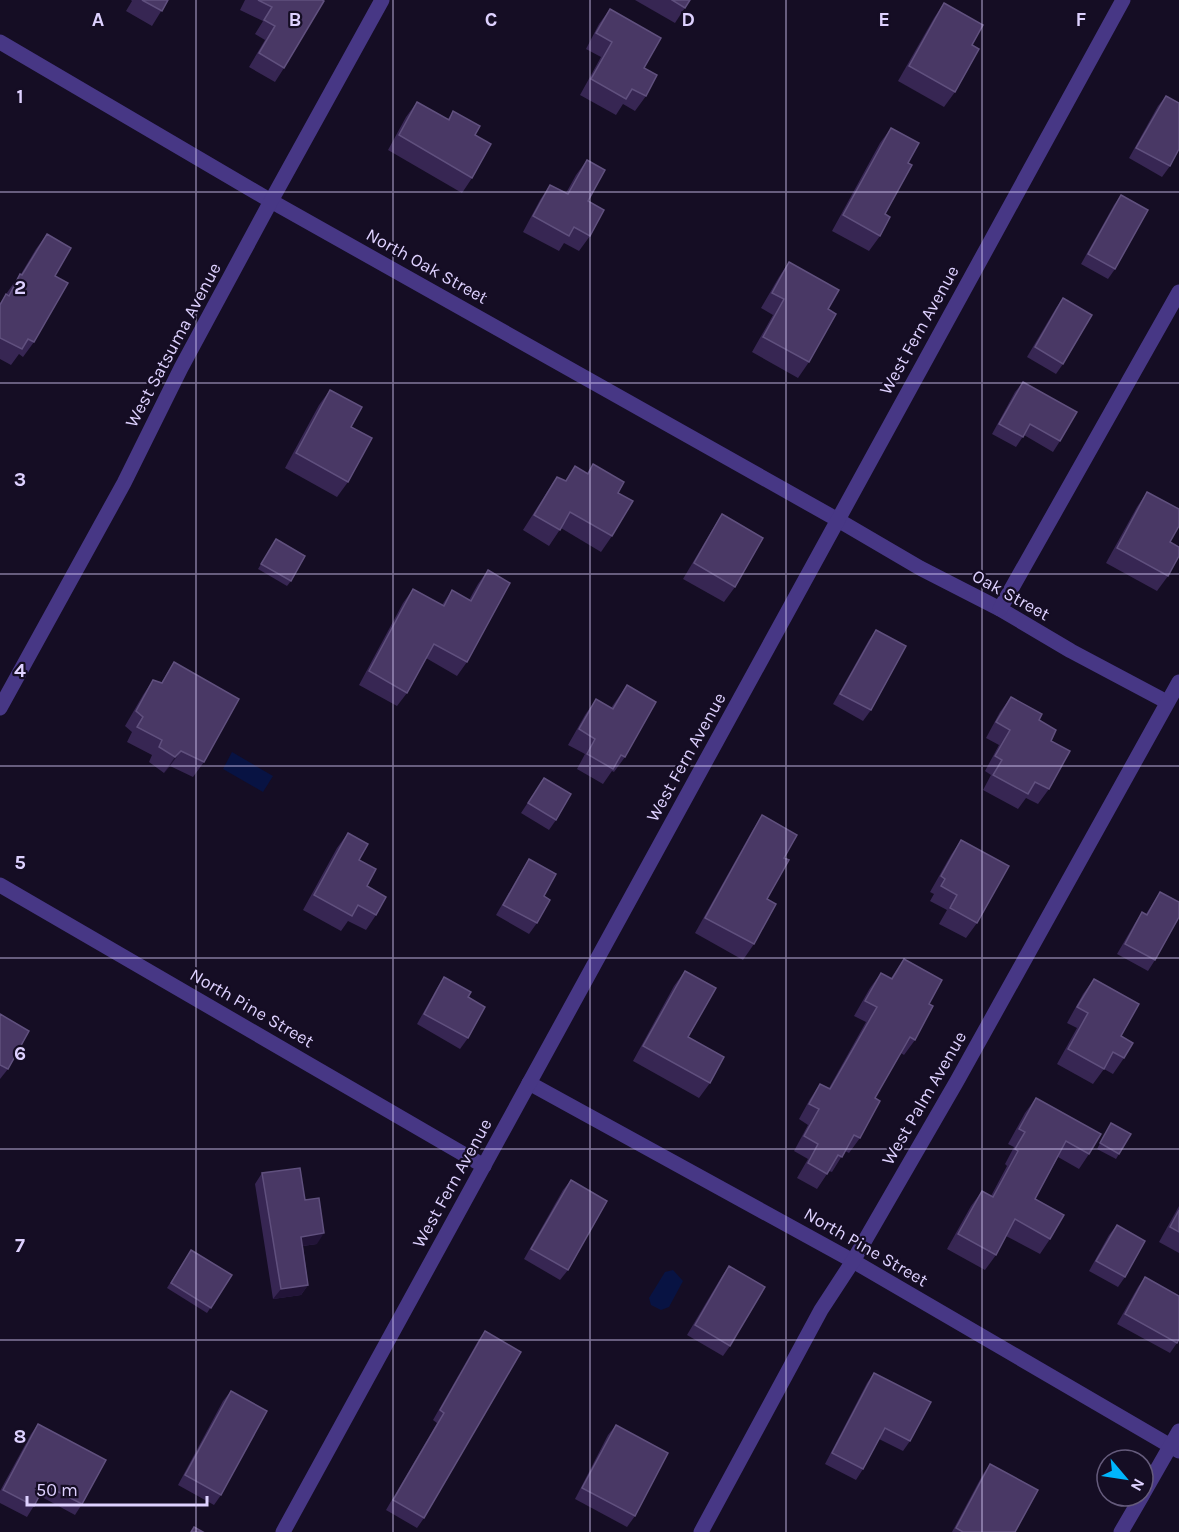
<svg xmlns="http://www.w3.org/2000/svg" width="1179" height="1532" font-family="Karla,sans-serif">
  <style>
    .water { fill: #081343 }
    .lines { fill: none; stroke-linecap: round; stroke-linejoin: round }
    .minor { stroke: #473785; stroke-width: 15 }
    .wall { fill: #372653 }
    .shaded-wall { fill: #221438 }
    .building { fill: #493865; stroke: #60507e; stroke-width: 1.5 }
    .grid { fill: none; stroke: #ded1ff; stroke-width: 1.5; stroke-opacity: 0.55 }
    .labels { text-anchor: middle; dominant-baseline: central; stroke-width: 4.5; stroke-linejoin: round; paint-order: stroke }
    .street-label { font-size: 18px; fill: #ded1ff; stroke: #150d24 }
    .grid-label { font-size: 20px; text-anchor: middle; font-weight: bold; fill: #ded1ff; stroke: #150d24; stroke-width: 4.5; stroke-linejoin: round; paint-order: stroke }
  </style>
  <rect width="100%" height="100%" fill="#150d24"/>
  <!-- water -->
  <g class="water">
    <path d="M232,752l41,24 -10,16 -40,-23z"/>
    <path d="M673,1270l10,11 -14,26 -8,3 -10,-5 -2,-7 16,-26z"/>
  </g>
  <g class="lines">
    <!-- minor -->
    <g class="minor">
      <path d="M0,42l271,159 567,319 82,48 80,41 71,42 96,51"/>
      <path d="M1000,609l179,-317"/>
      <path d="M0,708l124,-225 57,-115 90,-167 111,-201"/>
      <path d="M0,885l484,281"/>
      <path d="M529,1083l324,178 326,190"/>
      <path d="M1143,1494l36,-63"/>
      <path d="M283,1532l840,-1532"/>
      <path d="M701,1532l120,-222 32,-49 104,-180 222,-399"/>
      <path d="M1121,1532l21,-36"/>
    </g>
  </g>
  <!-- wall -->
  <g class="wall">
    <path d="M131,0h37l-16,26 -26,-15 6,-10z"/>
    <path d="M245,0h77l-38,68 -9,14 -26,-15 16,-27 -10,-6 8,-13 -23,-11z"/>
    <path d="M635,0h55l-15,23z"/>
    <path d="M944,3l28,42 -17,47 -11,15 -46,-26 36,-63z"/>
    <path d="M610,9l34,59 2,28 -11,15 -12,-7 -7,11 -36,-20 21,-38 -15,-8 13,-25z"/>
    <path d="M1166,96l4,70 -8,11 -33,-19 29,-52z"/>
    <path d="M417,102l31,17 5,-8 19,67 -10,15 -74,-43 18,-33z"/>
    <path d="M891,128l17,35 -23,51 -5,22 -11,15 -37,-20 48,-88z"/>
    <path d="M587,160l3,76 -11,15 -15,-8 -5,8 -36,-19 17,-32 10,-15 16,8 10,-18z"/>
    <path d="M1121,195l-6,74 -7,10 -27,-15 33,-59z"/>
    <path d="M47,234l8,42 -21,66 -11,15 -4,-3 -8,11 -11,-6v-56l20,-29h1l15,-25z"/>
    <path d="M789,262l20,100 -11,16 -46,-26 21,-37 -12,-7 18,-31z"/>
    <path d="M1063,298v66l-7,10 -29,-17 29,-49z"/>
    <path d="M1023,382l37,59 -7,11 -29,-17 -8,12 -24,-13 23,-42z"/>
    <path d="M330,390l21,37 -3,55 -11,15 -52,-29 34,-63z"/>
    <path d="M593,464l25,29 -6,43 -11,16 -40,-24 -12,18 -26,-16 24,-38 10,-15 8,4 10,-15 12,7z"/>
    <path d="M1147,492l23,50 -2,34 -11,15 -51,-28 31,-56z"/>
    <path d="M722,514l13,73 -11,15 -41,-23 29,-49z"/>
    <path d="M276,539l15,42 -4,5 -29,-17z"/>
    <path d="M488,570l-21,92 -10,14 -31,-18 -19,35 -10,13 -38,-21 44,-82 10,-14 29,16 10,-15 17,10 9,-16z"/>
    <path d="M876,630l-5,80 -8,11 -30,-17 36,-64z"/>
    <path d="M174,662l30,100 -11,15 -23,-11 -6,7 -15,-11 3,-7 -25,-13 5,-10 -7,-6 18,-31 10,-15 8,3z"/>
    <path d="M627,685l-2,72 -11,15 -2,-1 -9,13 -26,-15 8,-15 -17,-9 17,-30 11,-16 15,9z"/>
    <path d="M1011,697l28,23 12,21 -2,48 -11,15 -12,-6 -8,11 -35,-19 8,-15 -6,-4 14,-26 -13,-7 14,-26z"/>
    <path d="M544,778l12,42 -7,10 -28,-17z"/>
    <path d="M762,815l22,43 -17,41 -13,45 -11,16 -48,-27 57,-102z"/>
    <path d="M348,833l11,27 17,55 -10,15 -18,-9 -7,10 -38,-21 34,-62z"/>
    <path d="M961,840l16,83 -11,15 -27,-14 8,-14 -17,-9 4,-7 -4,-2 21,-37z"/>
    <path d="M529,859l15,37 -7,27 -8,11 -33,-19 26,-45z"/>
    <path d="M1160,892l-5,68 -7,11 -31,-17 18,-31 7,-11 4,2z"/>
    <path d="M904,959l25,45 -14,36 -11,15 -3,-2 -26,45 -15,40 -11,15 -4,-2 -13,21 -3,-1 -12,18 -20,-11 11,-19 -14,-8 14,-26 -9,-6 11,-20 10,-15 9,4 37,-66 -12,-6 16,-28 11,-15 10,5z"/>
    <path d="M685,971l3,66 22,46 -11,15 -66,-37 41,-75z"/>
    <path d="M444,977l24,20v41l-8,11 -43,-25 20,-36z"/>
    <path d="M1094,979l27,57 3,22 -11,16 -9,-5 -11,15 -36,-20 20,-36 -10,-5 16,-29z"/>
    <path d="M0,1014l8,55 -8,10z"/>
    <path d="M1036,1098l53,56 -10,15 -21,-12 -23,42 15,40 -10,15 -34,-18 -10,19 -11,15 -38,-21 24,-43 11,-15 9,5 16,-30 -2,-2 9,-17 -6,-3 17,-31z"/>
    <path d="M1111,1123l8,31 -3,5 -19,-10z"/>
    <path d="M262,1173l43,27 12,44 -14,2 5,39 -7,10 -28,4 -18,-115z"/>
    <path d="M571,1180l-3,90 -8,10 -36,-21 39,-69z"/>
    <path d="M1179,1206v47l-20,-11z"/>
    <path d="M1117,1225l8,52 -7,10 -29,-16 20,-36z"/>
    <path d="M191,1250l41,25 -25,38 -40,-25z"/>
    <path d="M729,1266l1,80 -7,10 -36,-21 35,-59z"/>
    <path d="M1145,1277l32,66 -7,10 -53,-29 21,-37z"/>
    <path d="M485,1331l-61,187 -7,10 -31,-18 51,-87 -4,-3 45,-79z"/>
    <path d="M874,1373l36,68 -7,10 -24,-12 -16,30 -7,11 -31,-16 42,-81z"/>
    <path d="M231,1391l-10,104 -7,10 -36,-20 45,-84z"/>
    <path d="M38,1424l44,80 -7,11 -35,-19 -13,21 -27,-14v-12l31,-57z"/>
    <path d="M616,1425l19,91 -8,11 -52,-28 33,-64z"/>
    <path d="M990,1464l25,68h-63l31,-58z"/>
  </g>
  <!-- shaded-wall -->
  <g class="shaded-wall">
    <path d="M181,751l-11,15 -6,7 11,-16z"/>
    <path d="M324,1233l-7,11 -23,3 7,-10z"/>
    <path d="M308,1285l-7,10 -28,4 8,-10z"/>
  </g>
  <!-- building -->
  <g class="building">
    <path d="M142,0h26l-6,11z"/>
    <path d="M258,0h64l2,1 -40,67 -25,-15 16,-27 -11,-6 8,-13z"/>
    <path d="M672,0h18l-5,8z"/>
    <path d="M944,3l39,22 -11,20 7,4 -24,43 -46,-26z"/>
    <path d="M610,9l51,29 -17,30 13,7 -11,21 -14,-7 -6,10 -35,-20 21,-37 -16,-9z"/>
    <path d="M1166,96l13,7v46l-9,17 -34,-18z"/>
    <path d="M417,102l32,18 4,-9 27,15 -5,9 16,9 -19,34 -73,-43z"/>
    <path d="M891,128l28,15 -11,20 4,2 -27,49 5,3 -10,19 -37,-21z"/>
    <path d="M587,160l18,10 -17,31 16,9 -14,26 -16,-9 -5,9 -36,-20 17,-31 18,9z"/>
    <path d="M1121,195l27,15 -33,59 -27,-15z"/>
    <path d="M47,234l24,14 -16,28 13,7 -34,59 -6,-3 -6,10 -22,-11v-33l6,-11 3,2 11,-22 2,1z"/>
    <path d="M789,262l50,28 -11,19 8,5 -27,48 -46,-25 21,-38 -12,-6z"/>
    <path d="M1063,298l29,17 -29,49 -28,-17z"/>
    <path d="M1023,382l54,30 -17,29 -30,-17 -7,13 -24,-13z"/>
    <path d="M330,390l32,17 -11,20 21,11 -24,44 -52,-29z"/>
    <path d="M593,464l31,18 -6,11 15,8 -21,35 -42,-24 -10,18 -26,-15 23,-38 9,4 9,-15 13,8z"/>
    <path d="M1147,492l32,17v17l-9,16 9,5v9l-11,20 -51,-28z"/>
    <path d="M722,514l41,24 -28,49 -41,-24z"/>
    <path d="M276,539l29,17 -14,25 -30,-17z"/>
    <path d="M488,570l22,13 -43,79 -33,-18 -27,49 -38,-22 44,-82 31,17 8,-16 19,11z"/>
    <path d="M876,630l30,16 -35,64 -31,-16z"/>
    <path d="M174,662l65,37 -35,63 -23,-11 -6,6 -16,-10 3,-7 -25,-13 6,-10 -7,-6 17,-31 9,3z"/>
    <path d="M627,685l29,17 -31,55 -4,-2 -8,14 -26,-15 8,-15 -16,-10 17,-30 17,10z"/>
    <path d="M1011,697l31,17 -3,6 17,10 -5,11 19,10 -21,38 -14,-7 -7,12 -35,-19 9,-15 -7,-4 15,-26 -14,-8z"/>
    <path d="M544,778l27,16 -15,26 -28,-17z"/>
    <path d="M762,815l35,20 -13,23 5,2 -22,39 9,5 -22,40 -49,-26z"/>
    <path d="M348,833l20,11 -9,16 17,9 -9,17 19,11 -10,18 -18,-10 -6,11 -38,-21z"/>
    <path d="M961,840l48,26 -32,57 -27,-15 7,-13 -16,-9 4,-7 -4,-3z"/>
    <path d="M529,859l27,15 -12,22 6,4 -13,23 -34,-18z"/>
    <path d="M1160,892l19,10v15l-24,43 -30,-16 17,-32 5,3z"/>
    <path d="M904,959l38,21 -13,24 4,2 -18,34 -5,-3 -35,61 5,3 -20,37 -6,-3 -12,22 -4,-2 -11,19 -19,-11 10,-19 -14,-8 15,-27 -10,-5 11,-20 10,5 47,-82 -12,-6 16,-28 11,6z"/>
    <path d="M685,971l31,17 -28,49 36,20 -14,26 -67,-37z"/>
    <path d="M444,977l27,15 -3,5 17,10 -17,31 -44,-24z"/>
    <path d="M1094,979l45,25 -18,32 12,7 -9,15 -11,-6 -9,17 -36,-20 20,-36 -11,-6z"/>
    <path d="M0,1014l29,17 -21,38 -8,-4z"/>
    <path d="M1036,1098l65,36 -12,20 -23,-13 -31,58 29,16 -14,24 -35,-20 -19,36 -38,-21 24,-43 11,6 25,-46 -3,-2 10,-17 -6,-3z"/>
    <path d="M1111,1123l20,11 -12,20 -19,-11z"/>
    <path d="M300,1168l5,32 14,-2 5,35 -23,4 7,48 -27,4 -19,-116z"/>
    <path d="M571,1180l36,21 -39,69 -37,-21z"/>
    <path d="M1179,1210v22l-9,-5z"/>
    <path d="M1117,1225l28,16 -20,36 -29,-16z"/>
    <path d="M191,1250l41,25 -21,33 -40,-25z"/>
    <path d="M729,1266l36,21 -35,59 -35,-21z"/>
    <path d="M1145,1277l34,19v43l-2,4 -52,-29z"/>
    <path d="M485,1331l36,21 -97,166 -31,-18 51,-87 -4,-3z"/>
    <path d="M874,1373l57,29 -21,39 -25,-13 -22,41 -31,-16z"/>
    <path d="M231,1391l36,20 -46,84 -36,-20z"/>
    <path d="M38,1424l68,36 -24,44 -37,-19 -11,21 -31,-16z"/>
    <path d="M616,1425l52,28 -33,63 -53,-28z"/>
    <path d="M990,1464l48,26 -23,42h-52l-7,-4z"/>
    <path d="M194,1527l9,5h-12z"/>
  </g>
  <!-- grid -->
  <path class="grid" d="M196,0v1532M393,0v1532M590,0v1532M786,0v1532M982,0v1532M0,192h1179M0,383h1179M0,574h1179M0,766h1179M0,958h1179M0,1149h1179M0,1340h1179"/>
  <g class="labels">
    <!-- street labels -->
    <g class="street-label">
      <text transform="translate(427 266) rotate(29)">North Oak Street</text>
      <text transform="translate(919 330) rotate(-61)">West Fern Avenue</text>
      <text transform="translate(173 345) rotate(-62)">West Satsuma Avenue</text>
      <text transform="translate(1011 595) rotate(29)">Oak Street</text>
      <text transform="translate(686 757) rotate(-61)">West Fern Avenue</text>
      <text transform="translate(252 1008) rotate(30)">North Pine Street</text>
      <text transform="translate(924 1098) rotate(-60)">West Palm Avenue</text>
      <text transform="translate(452 1183) rotate(-61)">West Fern Avenue</text>
      <text transform="translate(866 1247) rotate(30)">North Pine Street</text>
    </g>
  </g>
  <g class="grid-label">
    <text x="98" y="26">A</text>
    <text x="295" y="26">B</text>
    <text x="491" y="26">C</text>
    <text x="688" y="26">D</text>
    <text x="884" y="26">E</text>
    <text x="1081" y="26">F</text>
    <text x="20" y="103">1</text>
    <text x="20" y="294">2</text>
    <text x="20" y="486">3</text>
    <text x="20" y="677">4</text>
    <text x="20" y="869">5</text>
    <text x="20" y="1060">6</text>
    <text x="20" y="1252">7</text>
    <text x="20" y="1443">8</text>
  </g>
  <!-- north arrow -->
  <g transform="translate(1125 1478) rotate(119)"><circle r="28" fill="#150d24" stroke="#655b7c" stroke-width="1.5"/>
  <path d="M0-4.5L10 22L0 15L-10 22Z" fill="#00b6fc"/>
  <text y="-9" font-size="16" font-weight="bold" text-anchor="middle" fill="#ded1ff">N</text>
  </g>
  <!-- scale -->
  <path d="M27 1496v9h180v-9" fill="none" stroke="#ded1ff" stroke-width="3"/>
  <text x="36" y="1496" font-size="18" fill="#ded1ff" stroke="#150d24" stroke-width="4.5" paint-order="stroke">50 m</text>
</svg>
